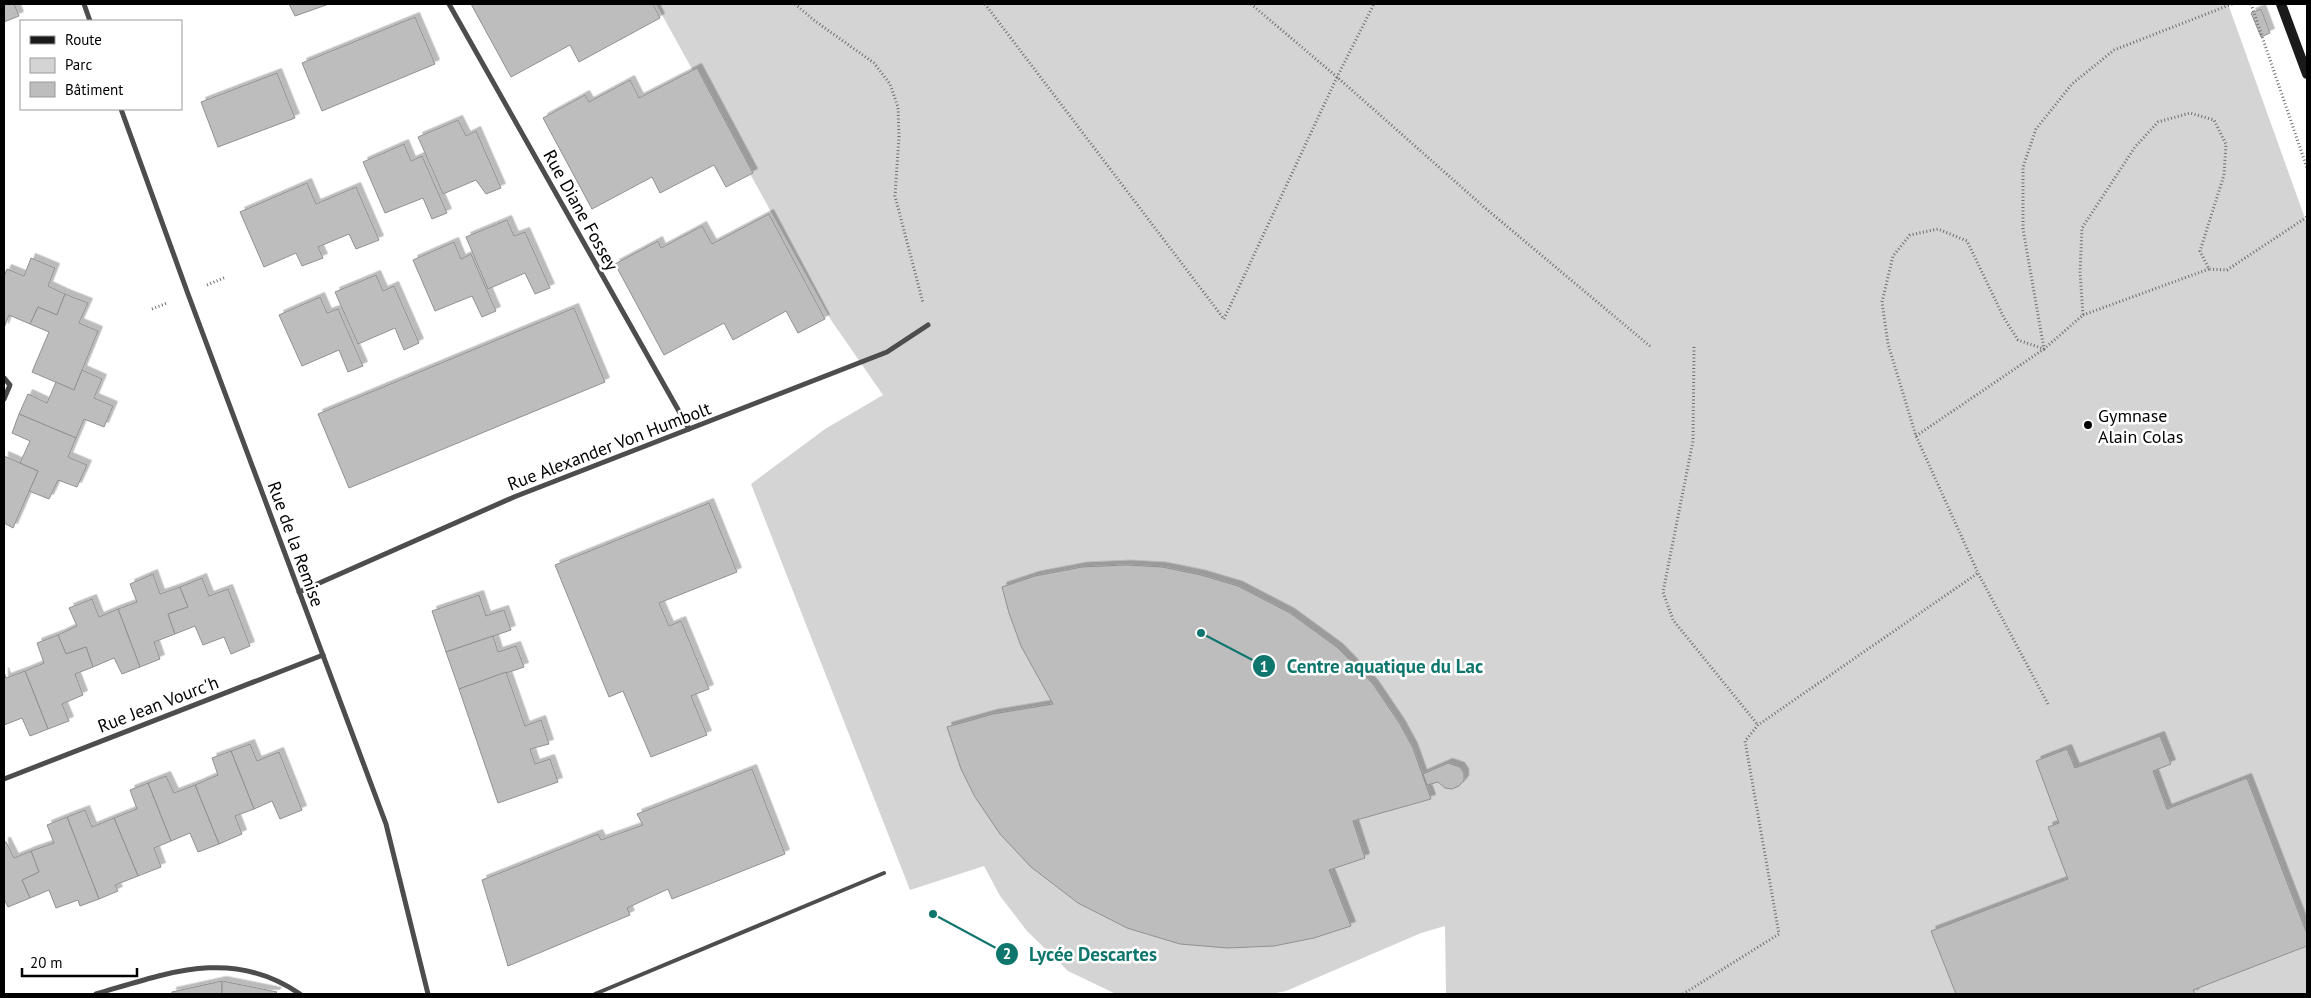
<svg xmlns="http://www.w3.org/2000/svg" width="2311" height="998" font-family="'PT Sans',sans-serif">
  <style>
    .green { fill: #d4d4d4 }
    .building { fill: #bdbdbd; stroke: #919191; filter: url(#shadow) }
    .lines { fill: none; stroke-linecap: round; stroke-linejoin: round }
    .path { stroke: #6f6f6f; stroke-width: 3; stroke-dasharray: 1 2.5; stroke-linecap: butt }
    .lane { stroke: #4d4d4d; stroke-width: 4 }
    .street { stroke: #4d4d4d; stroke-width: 5 }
    .secondary { stroke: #1a1a1a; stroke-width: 10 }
    .poi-dot { fill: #000; stroke: #fff; stroke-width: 2 }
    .labels { text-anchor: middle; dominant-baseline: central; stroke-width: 5; stroke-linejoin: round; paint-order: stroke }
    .street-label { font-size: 18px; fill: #000; stroke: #fff }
    .poi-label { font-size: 18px; fill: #000; stroke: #fff; text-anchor: start }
    .leader { fill: none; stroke: #0f766e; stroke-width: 2 }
    .callout-dot { fill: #0f766e; stroke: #fff; stroke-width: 2 }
    .mark-label { font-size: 15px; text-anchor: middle; font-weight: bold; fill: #fff }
    .callout-label { font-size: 19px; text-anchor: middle; font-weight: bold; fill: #0f766e; stroke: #fff; stroke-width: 5; stroke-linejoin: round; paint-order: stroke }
  </style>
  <defs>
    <filter id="shadow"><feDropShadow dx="4.5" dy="-4.5" stdDeviation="0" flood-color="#0004"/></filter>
  </defs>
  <rect width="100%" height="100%" fill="#fff"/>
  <!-- green -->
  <path class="green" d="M656,4h1572l79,220v770h-861l-1,-68 -24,7 -135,58 -15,3h-155l-48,-23 -41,-40 -27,-35 -16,-30 -74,24 -159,-406 74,-55 58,-34 -52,-75z"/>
  <!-- building -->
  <g class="building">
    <path d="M4,4h10l5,12 -15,6z"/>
    <path d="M289,4h40l-34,12z"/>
    <path d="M471,4h182l7,14 -81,44 -9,-17 -59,32z"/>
    <path d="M2261,9l9,24 -9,4 -10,-24z"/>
    <path d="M415,17l20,47 -113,47 -20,-48z"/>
    <path d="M697,68l56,105 -27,14 -12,-22 -54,28 -8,-16 -60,32 -49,-91 42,-23 4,7 41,-22 9,18z"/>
    <path d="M277,73l18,45 -77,29 -17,-45z"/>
    <path d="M458,120l8,16 10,-5 25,57 -15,6 -10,-14 -33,14 -25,-57z"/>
    <path d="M404,144l7,17 11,-5 25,57 -15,6 -9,-21 -38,15 -22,-51z"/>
    <path d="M307,183l9,21 40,-17 23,53 -23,9 -7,-15 -31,13 5,11 -21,8 -6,-13 -32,14 -24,-55z"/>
    <path d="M769,214l56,105 -27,14 -12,-22 -53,29 -9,-17 -60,32 -49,-91 43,-23 3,7 41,-22 10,18z"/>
    <path d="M507,220l7,16 11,-4 25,56 -15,6 -10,-21 -37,16 -22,-52z"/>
    <path d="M454,242l7,17 10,-5 25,57 -14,6 -10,-21 -37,15 -22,-51z"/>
    <path d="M31,258l24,10 -7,18 17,8 -8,21 -19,-8 -8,17 -21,-9 -5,13v-52l3,-7 17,7z"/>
    <path d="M376,275l7,16 11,-5 25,57 -15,7 -9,-22 -37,16 -23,-52z"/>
    <path d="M65,294l23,9 -9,20 19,8 -24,59 -42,-18 17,-40 -19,-8 8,-17 19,8z"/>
    <path d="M320,297l7,16 11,-4 25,57 -15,6 -9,-22 -37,16 -23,-51z"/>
    <path d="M574,308l31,74 -256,106 -31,-74z"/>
    <path d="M82,370l20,9 -8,19 19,8 -9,21 -20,-8 -8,19 -57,-24 9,-20 19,9 9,-21 18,8z"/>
    <path d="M19,414l57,24 -8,19 19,8 -10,22 -19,-7 -9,19 -20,-8 9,-20 -18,-8 10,-22 -18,-8z"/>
    <path d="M4,456l34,15 -25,57 -9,-5z"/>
    <path d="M709,503l28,69 -78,31 10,23 12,-5 28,68 -18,7 16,39 -56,22 -28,-66 -14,6 -54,-132z"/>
    <path d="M1126,565l36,2 39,8 37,11 52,27 48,35 35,36 27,40 13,24 18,51 -78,22 12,37 -36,12 22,56 -37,12 -40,8 -46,2 -48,-4 -53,-16 -49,-25 -47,-36 -31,-33 -25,-37 -14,-28 -14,-42 46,-13 60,-10 -32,-58 -12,-33 -7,-26 33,-11 47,-9z"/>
    <path d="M153,574l7,20 20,-7 8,20 -20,7 7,20 -21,8 6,17 -20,8 -22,-58 19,-7 -7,-18z"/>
    <path d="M202,578l7,18 19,-7 22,57 -19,8 -7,-17 -21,8 -8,-19 -20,8 -7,-20 20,-7 -8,-20z"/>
    <path d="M479,595l7,21 18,-6 7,20 -65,22 -14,-41z"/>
    <path d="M92,599l7,18 19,-8 22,58 -18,7 -8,-16 -21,9 -7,-20 -20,7 -8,-19 19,-9 -8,-18z"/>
    <path d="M58,635l8,19 20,-7 7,20 -18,7 8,21 -21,9 7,17 -21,8 -23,-58 19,-8 -7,-20z"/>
    <path d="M493,636l5,16 18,-6 8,21 -65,22 -13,-37z"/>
    <path d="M25,671l23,58 -18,7 -8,-18 -18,7v-53l2,6z"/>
    <path d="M506,672l19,54 16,-6 8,24 -19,5 5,15 15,-5 8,23 -60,21 -39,-114z"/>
    <path d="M2160,736l11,28 -18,7 14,38 80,-31 60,156v12l-114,44 2,3 -2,1h-237l-25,-63 137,-52 -20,-52 11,-4 -23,-62 31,-12 8,19z"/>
    <path d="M250,744l7,17 22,-9 23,58 -22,9 -8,-18 -18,8 -23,-58z"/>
    <path d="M231,751l23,58 -19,7 7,18 -23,10 -24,-59 23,-10 -6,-17z"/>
    <path d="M1448,763l12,4 4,6v7l-5,6 -7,3 -7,-1 -7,-6 -11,3 -4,-11z"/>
    <path d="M752,769l33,85 -113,45 -4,-10 -41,19 3,7 -122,51 -26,-86 116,-46 3,6 42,-15 -6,-11z"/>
    <path d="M166,776l8,17 21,-8 24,59 -21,8 -8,-19 -19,8 -23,-58z"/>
    <path d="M148,783l23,58 -17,7 7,19 -23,9 -24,-58 23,-9 -7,-19z"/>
    <path d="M85,810l7,17 22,-9 24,58 -23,9 3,6 -19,8 -32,-82z"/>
    <path d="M67,817l32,82 -19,7 -2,-6 -22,8 -7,-18 -19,8 -8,-18 17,-8 -8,-21 23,-8 -7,-18z"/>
    <path d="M4,842h2l8,16 17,-7 8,21 -17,8 8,18 -22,9 -4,-8z"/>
    <path d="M222,981v13h-50v-2z"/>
    <path d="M222,981l55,11 -2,2h-53z"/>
  </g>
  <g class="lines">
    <!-- path -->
    <g class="path">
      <path d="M795,4l20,17 59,42 16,21 8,23 1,30 -4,59 28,107"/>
      <path d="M985,4l239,315"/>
      <path d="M1251,4l86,73 37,-73"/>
      <path d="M2251,4l56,164"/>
      <path d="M207,285l19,-8"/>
      <path d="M152,309l15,-6"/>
      <path d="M2083,315l126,-46"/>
      <path d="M1224,319l113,-242 147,130 167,140"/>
      <path d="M1694,347l-1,94 -30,151 10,28 85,105"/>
      <path d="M1916,436l128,-87 -21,-120v-62l13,-38 36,-45 42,-34 118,-46"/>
      <path d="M2048,704l-70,-131 -62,-137 -28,-92 -6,-42 11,-46 17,-21 28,-6 29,12 37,77 14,22 26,9 39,-34 -3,-43 2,-44 53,-81 23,-25 32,-9 24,7 12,24 -2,31 -24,76 9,18 18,1 80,-53"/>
      <path d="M1683,994l96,-60 -34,-193 13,-16 220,-152"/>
    </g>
    <!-- lane -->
    <path class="lane" d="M595,994l289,-121"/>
    <!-- street -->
    <g class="street">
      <path d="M84,4l6,17"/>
      <path d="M449,4l240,425"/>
      <path d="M121,109l67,185 198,530 42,170"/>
      <path d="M4,378l6,7 -6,14"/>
      <path d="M299,592l215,-95 373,-145 41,-27"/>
      <path d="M4,779l319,-124"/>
      <path d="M96,994c72,-21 136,-47 204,0"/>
    </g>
    <!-- secondary -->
    <path class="secondary" d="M2281,4l26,70"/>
  </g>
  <!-- markers -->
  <circle class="poi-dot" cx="2088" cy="425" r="5"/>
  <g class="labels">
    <!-- street labels -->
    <g class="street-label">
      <text transform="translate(581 210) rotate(61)">Rue Diane Fossey</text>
      <text transform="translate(609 446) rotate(-21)">Rue Alexander Von Humbolt</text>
      <text transform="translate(296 544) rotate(70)">Rue de la Remise</text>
      <text transform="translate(158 704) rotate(-21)">Rue Jean Vourc'h</text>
    </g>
    <!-- poi labels -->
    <g class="poi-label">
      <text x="2098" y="415">Gymnase<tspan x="2098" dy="21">Alain Colas</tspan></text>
    </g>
  </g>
  <!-- callouts -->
  <path class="leader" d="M1201 633L1264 666M933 914L1007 954"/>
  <g class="callout-dot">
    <circle cx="1201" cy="633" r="5"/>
    <circle cx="933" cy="914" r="5"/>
    <circle cx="1264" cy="666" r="12"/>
    <circle cx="1007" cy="954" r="12"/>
  </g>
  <g class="mark-label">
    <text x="1264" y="672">1</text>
    <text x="1007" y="959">2</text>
  </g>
  <g class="callout-label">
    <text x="1385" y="673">Centre aquatique du Lac</text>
    <text x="1093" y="961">Lycée Descartes</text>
  </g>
  <!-- border -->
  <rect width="2311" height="998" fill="none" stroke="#000000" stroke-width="10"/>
  <!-- legend -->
  <rect x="20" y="20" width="162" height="90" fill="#ffffff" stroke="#999999"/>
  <rect x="30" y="36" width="25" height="8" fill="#1a1a1a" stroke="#999999"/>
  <text x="65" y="45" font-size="15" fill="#000000">Route</text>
  <rect x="30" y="58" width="25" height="15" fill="#d4d4d4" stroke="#999999"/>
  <text x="65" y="70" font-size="15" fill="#000000">Parc</text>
  <rect x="30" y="82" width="25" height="15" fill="#bdbdbd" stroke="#999999"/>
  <text x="65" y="95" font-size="15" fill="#000000">Bâtiment</text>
  <!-- scale -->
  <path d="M22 968v8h115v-8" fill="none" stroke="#000000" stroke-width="2.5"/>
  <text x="30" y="968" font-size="15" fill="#000000" stroke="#ffffff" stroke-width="4" paint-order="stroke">20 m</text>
</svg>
